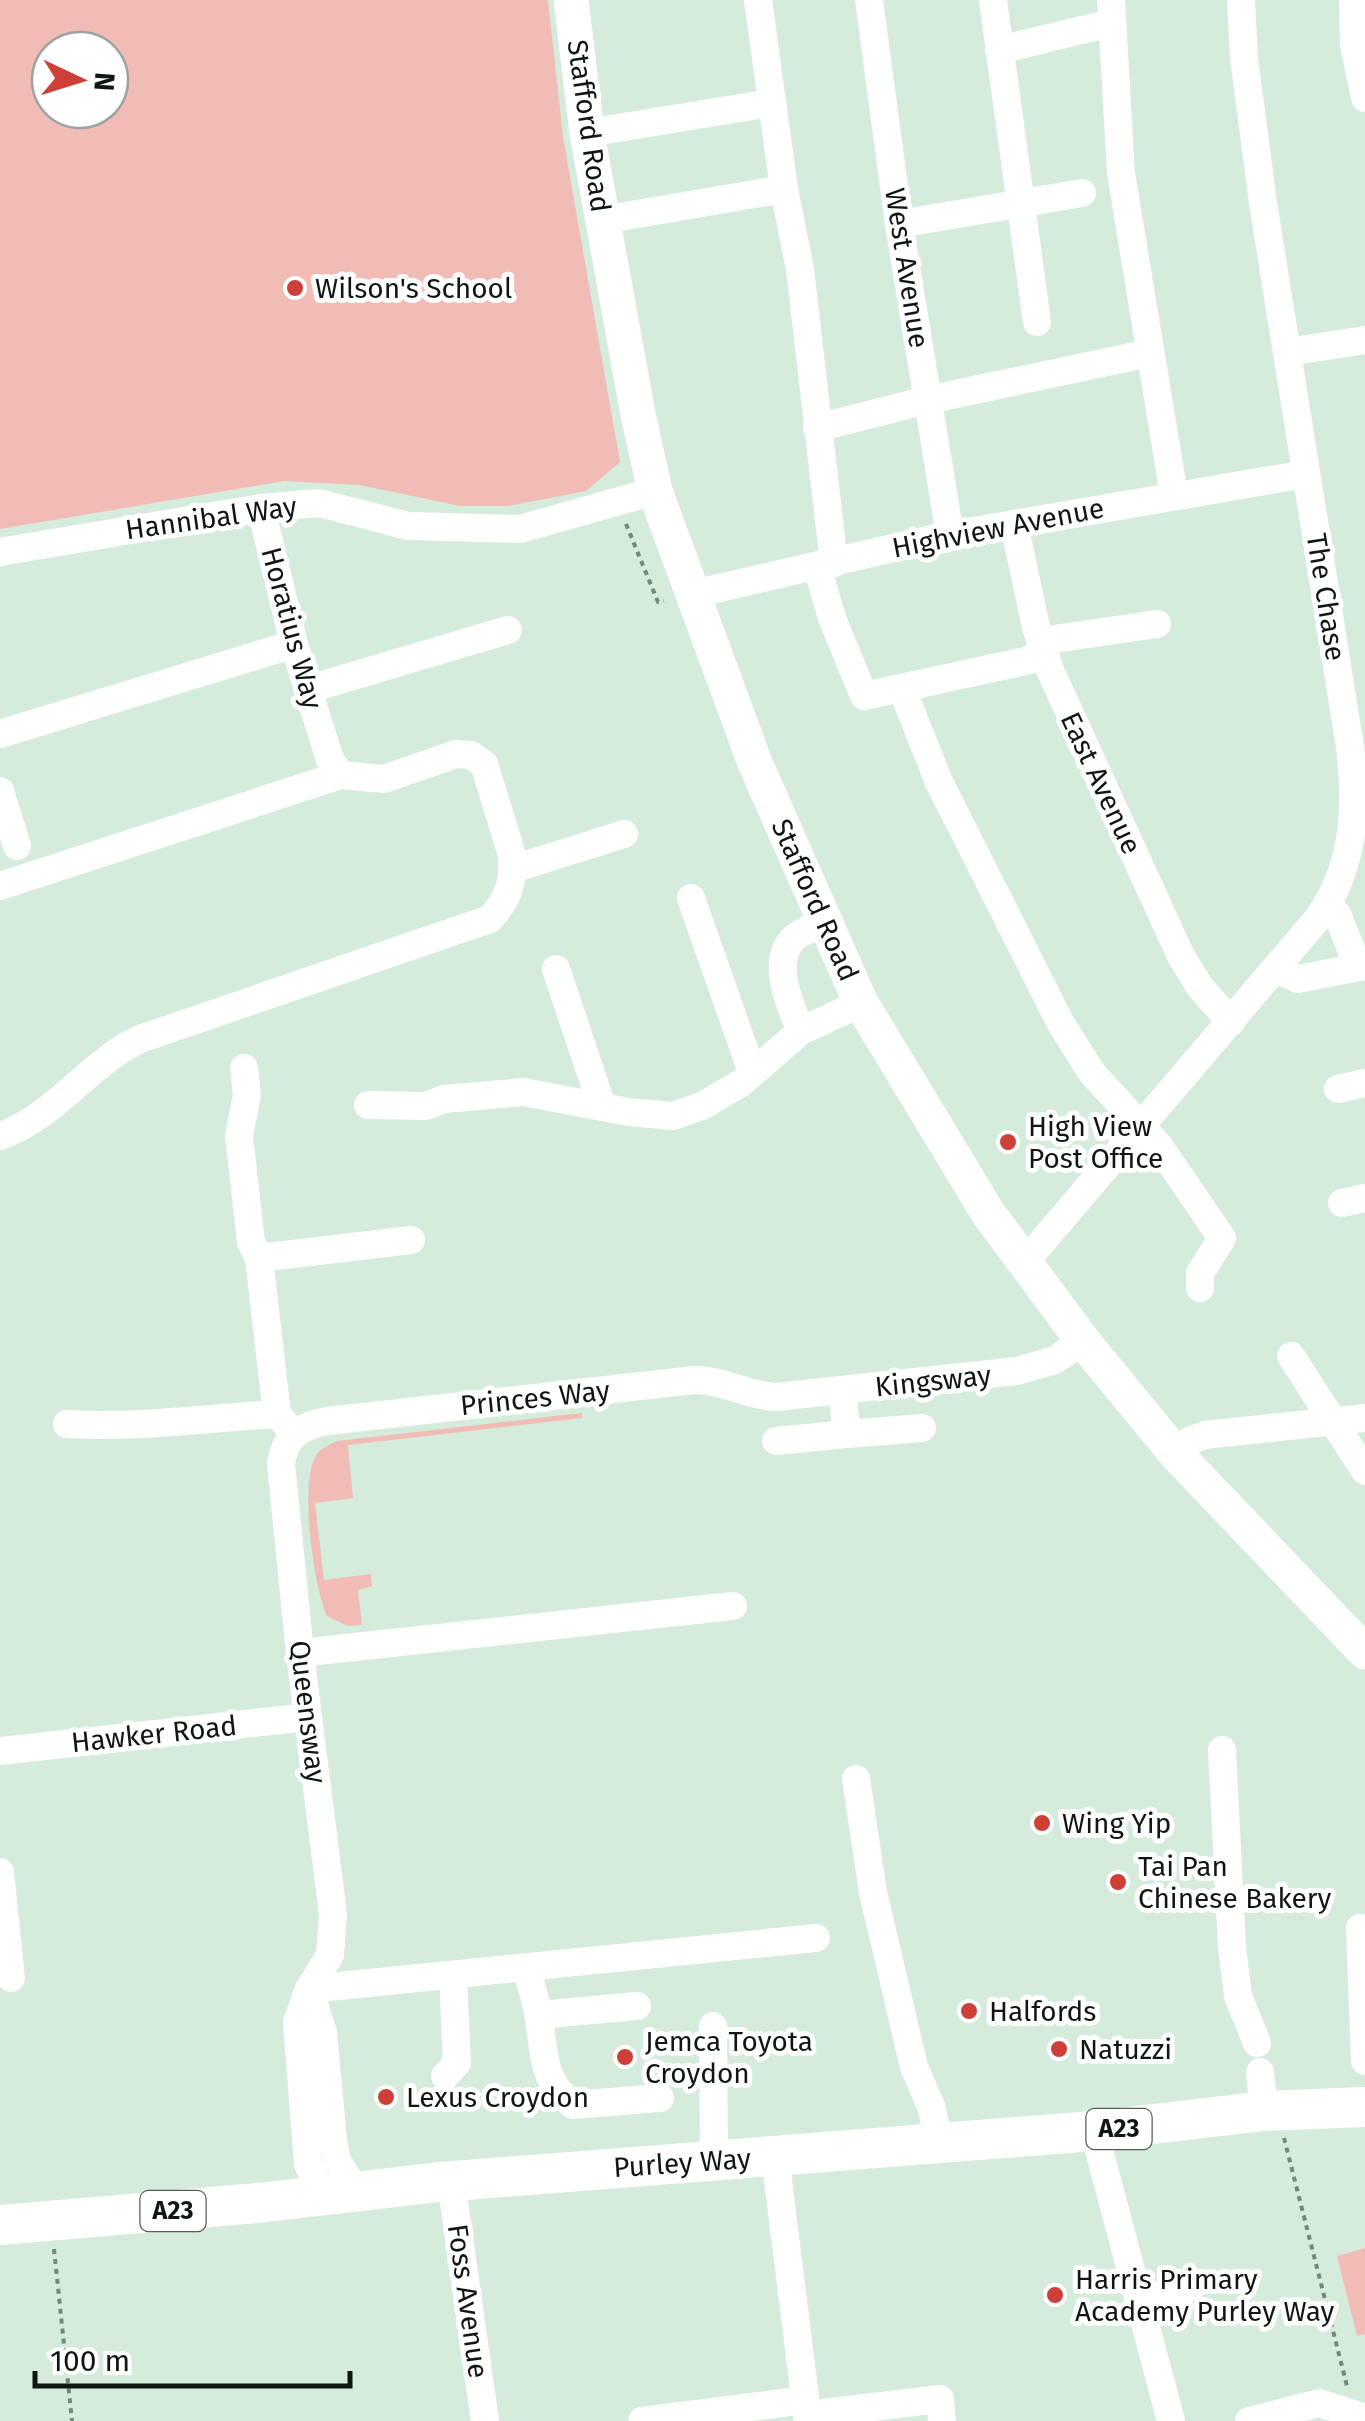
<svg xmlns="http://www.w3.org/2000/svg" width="1365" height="2421" font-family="'Fira Sans',sans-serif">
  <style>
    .green { fill: #f0bcb5; fill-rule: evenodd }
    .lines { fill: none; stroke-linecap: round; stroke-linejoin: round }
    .path { stroke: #77867b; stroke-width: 4; stroke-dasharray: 5 5; stroke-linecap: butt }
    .minor { stroke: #fff; stroke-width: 28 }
    .major { stroke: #fff; stroke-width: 35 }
    .highway { stroke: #fff; stroke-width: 40 }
    .poi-dot { fill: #cd3f37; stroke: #fff; stroke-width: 4 }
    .labels { text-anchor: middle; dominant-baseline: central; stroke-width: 10; stroke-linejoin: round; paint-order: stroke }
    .shield { fill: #fff; stroke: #575d58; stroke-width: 2.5 }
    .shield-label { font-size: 25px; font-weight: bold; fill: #0f1711 }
    .street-label { font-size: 28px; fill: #0f1711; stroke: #fff }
    .poi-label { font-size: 28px; fill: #0f1711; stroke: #fff; text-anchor: start }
  </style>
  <rect width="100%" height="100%" fill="#d5ebdc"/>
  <!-- green -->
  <g class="green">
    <path d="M0,0h548l15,137 57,325 -34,29 -78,15h-48l-100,-21 -76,-4 -284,48zM50,50h60v60h-60z"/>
    <path d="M582,1413v5l-234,27 5,53 -38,5 9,77 47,-6 1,12 -14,4 4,35 -14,1 -21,-10c-13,-28 -29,-136 -10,-162 5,-6 13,-10 20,-13z"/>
    <path d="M1365,2248v86l-8,2 -20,-80z"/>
  </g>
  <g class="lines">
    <!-- path -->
    <g class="path">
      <path d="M626,524l32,78 6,-1"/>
      <path d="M1284,2138l63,248"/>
      <path d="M54,2249l18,172"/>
    </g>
    <!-- minor -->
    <g class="minor">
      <path d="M758,0l26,189 16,80 34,294"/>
      <path d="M869,0l30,224 51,311"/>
      <path d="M993,0l44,322"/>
      <path d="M1111,0l10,173 53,322"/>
      <path d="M1353,0l1,45 11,53"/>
      <path d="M999,50l112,-27"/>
      <path d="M587,133l184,-30"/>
      <path d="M602,220l182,-31"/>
      <path d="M899,224l183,-31"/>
      <path d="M1287,352l78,-12"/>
      <path d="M817,428l110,-28 223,-47"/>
      <path d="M261,508l33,136 36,116 11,15"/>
      <path d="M1014,524l22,103 14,43 131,286 19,31 31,35"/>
      <path d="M0,552l261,-44 58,-5 89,23 112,3 135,-38"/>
      <path d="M817,566l15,52 32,78 166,-36 24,-21 103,-15"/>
      <path d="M693,594l257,-59 356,-61"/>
      <path d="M309,689l199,-59"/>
      <path d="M902,689l37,93 121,240 32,51 67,73 63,92 -22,35v15"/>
      <path d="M0,734l294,-90"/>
      <path d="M0,791l17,55"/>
      <path d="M513,869l111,-35"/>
      <path d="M0,886l341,-111 43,4 72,-25 15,1 13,9 28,91c2,28 -4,44 -22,64l-350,120c-51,24 -86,79 -140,97"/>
      <path d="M691,898l61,174"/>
      <path d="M1327,904l11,12 20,51"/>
      <path d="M556,969l46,137"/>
      <path d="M1275,969l23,10 67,-13"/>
      <path d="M801,1031c-11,-25 -31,-70 -7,-93 8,-7 20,-11 29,-15"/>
      <path d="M244,1068l3,27 -8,41 12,106 8,16 18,156"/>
      <path d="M1338,1089l27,-6"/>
      <path d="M368,1105l58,1 18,-7 80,-7 104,20 45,4 29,-10 39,-23 60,-52 60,-28"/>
      <path d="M1342,1203l23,-5"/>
      <path d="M259,1258l152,-18"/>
      <path d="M1024,1263l295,-346c36,-52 38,-109 31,-170l-87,-544 -19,-145 -3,-58"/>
      <path d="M1291,1356l74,115"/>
      <path d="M67,1424c71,4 140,-6 210,-10l12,14"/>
      <path d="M847,1434l75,-6"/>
      <path d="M776,1441l71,-7 -5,-44"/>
      <path d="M1175,1453l14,-12 16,-6 160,-17"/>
      <path d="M300,1653l433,-47"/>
      <path d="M1222,1750l10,197 6,49 19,47"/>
      <path d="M0,1751l308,-34"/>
      <path d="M856,1779l17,113 41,175 17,39 8,36"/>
      <path d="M0,1872l11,106"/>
      <path d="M1360,1928l5,133"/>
      <path d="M526,1968c4,15 10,30 12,46 7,36 2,66 35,91l87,-7"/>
      <path d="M309,1989l507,-51"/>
      <path d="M309,1989l14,43 10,109 4,20 19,30"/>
      <path d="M539,2015l98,-9"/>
      <path d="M713,2026l1,133"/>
      <path d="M1260,2072l4,39"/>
      <path d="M445,2076l12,-13 -4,-88"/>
      <path d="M1094,2131l77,290"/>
      <path d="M775,2156l33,265"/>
      <path d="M451,2181l34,240"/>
      <path d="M322,2194l-14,-30 -11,-142 12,-33 21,-34 3,-41 -33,-261 -19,-189c5,-30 18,-37 46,-43l368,-41c29,0 53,16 81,17l241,-26 38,-11 28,-19"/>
      <path d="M1138,2300l54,-13"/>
      <path d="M807,2415l133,-16 2,22"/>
      <path d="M642,2421l163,-21"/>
      <path d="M1249,2421l70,-18 46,15"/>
    </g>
    <!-- major -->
    <path class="major" d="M571,0l16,133 51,281 17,77 100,272 106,240 127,210 95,128 92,112 190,199"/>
    <!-- highway -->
    <path class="highway" d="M0,2225l258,-22 182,-21 654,-51 170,-20 101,-4"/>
  </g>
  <!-- markers -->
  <g class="poi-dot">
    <circle cx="295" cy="288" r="10"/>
    <circle cx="1008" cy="1142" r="10"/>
    <circle cx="1042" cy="1823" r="10"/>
    <circle cx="1118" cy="1882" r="10"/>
    <circle cx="969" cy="2011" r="10"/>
    <circle cx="1059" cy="2049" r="10"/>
    <circle cx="625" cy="2057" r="10"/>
    <circle cx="386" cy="2097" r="10"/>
    <circle cx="1055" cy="2295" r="10"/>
  </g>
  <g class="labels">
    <!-- shield labels -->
    <g class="shield">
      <rect x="1086.5" y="2109" width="65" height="40" rx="8"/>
      <rect x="140.5" y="2191" width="65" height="40" rx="8"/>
    </g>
    <g class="shield-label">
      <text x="1119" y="2129">A23</text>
      <text x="173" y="2211">A23</text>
    </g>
    <!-- street labels -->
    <g class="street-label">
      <text transform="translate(589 126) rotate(82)">Stafford Road</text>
      <text transform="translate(907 268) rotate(81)">West Avenue</text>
      <text transform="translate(211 518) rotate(-8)">Hannibal Way</text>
      <text transform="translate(998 528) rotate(-11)">Highview Avenue</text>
      <text transform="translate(1326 597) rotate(81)">The Chase</text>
      <text transform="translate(292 628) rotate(75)">Horatius Way</text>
      <text transform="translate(1101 783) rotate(65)">East Avenue</text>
      <text transform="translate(815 900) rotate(66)">Stafford Road</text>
      <text transform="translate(933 1381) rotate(-6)">Kingsway</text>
      <text transform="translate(535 1398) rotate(-6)">Princes Way</text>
      <text transform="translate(308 1712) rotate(83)">Queensway</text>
      <text transform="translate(154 1734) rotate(-6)">Hawker Road</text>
      <text transform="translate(682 2163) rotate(-4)">Purley Way</text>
      <text transform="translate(468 2301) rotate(82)">Foss Avenue</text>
    </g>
    <!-- poi labels -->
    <g class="poi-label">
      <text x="315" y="288">Wilson's School</text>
      <text x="1028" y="1126">High View<tspan x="1028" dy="32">Post Office</tspan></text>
      <text x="1062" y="1823">Wing Yip</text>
      <text x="1138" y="1866">Tai Pan<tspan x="1138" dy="32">Chinese Bakery</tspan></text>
      <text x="989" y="2011">Halfords</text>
      <text x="645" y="2041">Jemca Toyota<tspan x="645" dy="32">Croydon</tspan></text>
      <text x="1079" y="2049">Natuzzi</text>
      <text x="406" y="2097">Lexus Croydon</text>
      <text x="1075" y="2279">Harris Primary<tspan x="1075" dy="32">Academy Purley Way</tspan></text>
    </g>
  </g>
  <!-- north arrow -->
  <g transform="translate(80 80) rotate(94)"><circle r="48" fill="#ffffff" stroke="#9fa2a0" stroke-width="2.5"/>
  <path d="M0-8L18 38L0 25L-18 38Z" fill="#cd3f37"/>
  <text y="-15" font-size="28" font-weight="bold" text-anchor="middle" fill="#0f1711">N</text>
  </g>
  <!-- scale -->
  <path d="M35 2371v15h315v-15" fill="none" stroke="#0f1711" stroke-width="5"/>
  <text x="50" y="2371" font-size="30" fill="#0f1711" stroke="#ffffff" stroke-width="8" paint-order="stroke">100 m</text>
</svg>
